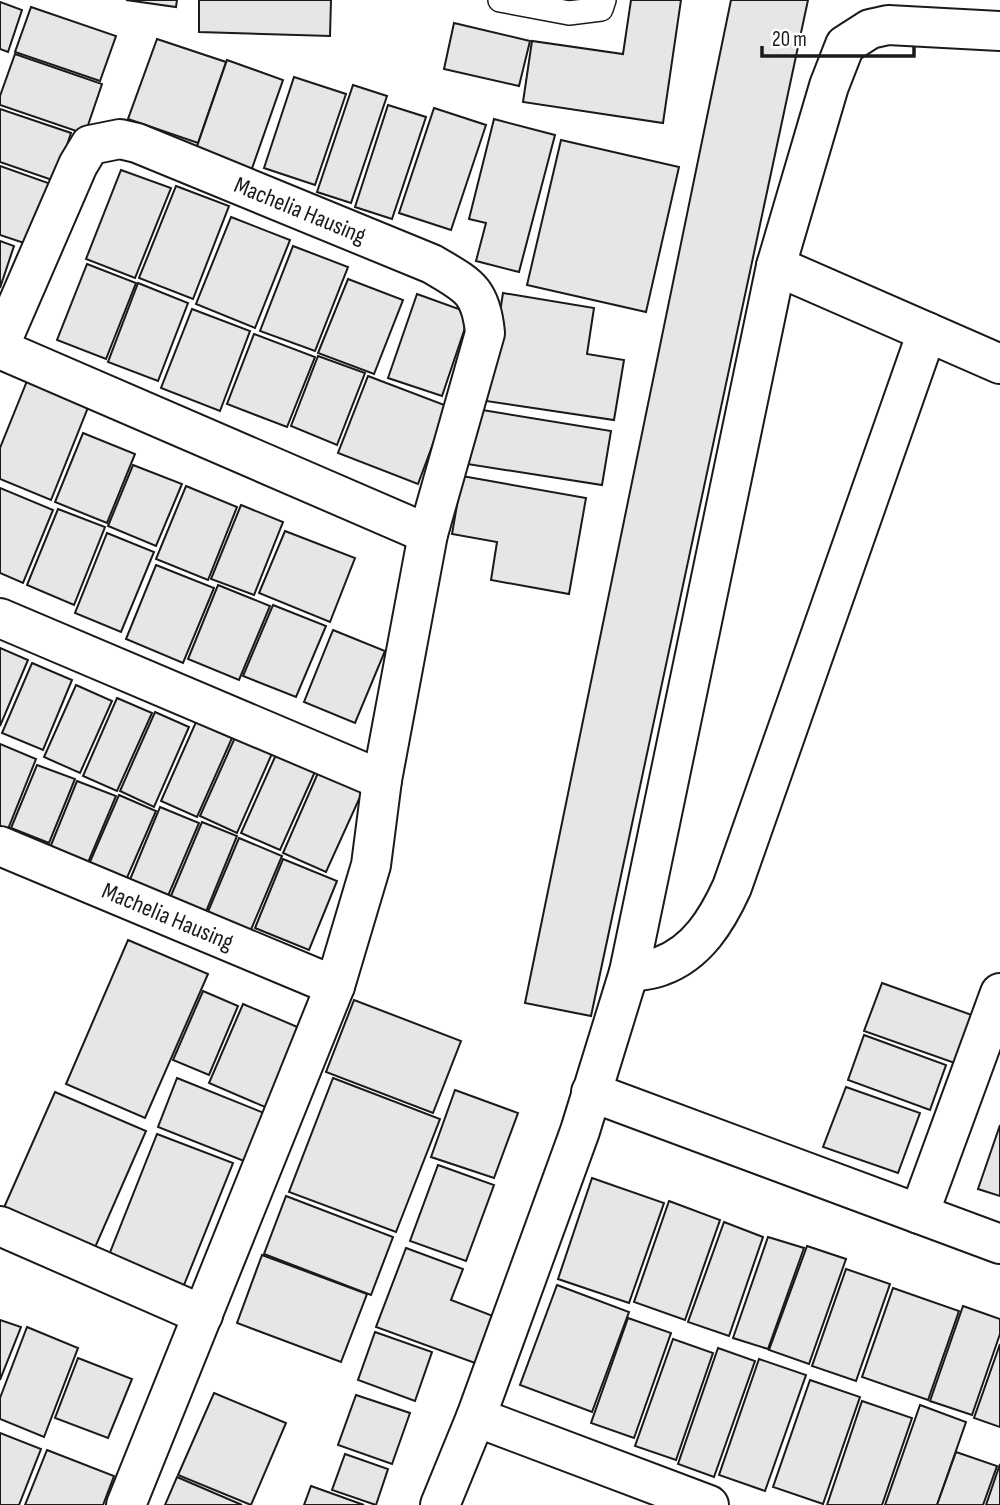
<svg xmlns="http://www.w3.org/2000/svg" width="1000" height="1505" font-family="'Sofia Sans Condensed',sans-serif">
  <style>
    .building { fill: #e6e6e6; stroke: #1a1a1a; stroke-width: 2 }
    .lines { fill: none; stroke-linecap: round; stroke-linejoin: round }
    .lane-casing { stroke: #1a1a1a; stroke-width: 26 }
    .street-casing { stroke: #1a1a1a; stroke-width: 42 }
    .lane { stroke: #fff; stroke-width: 23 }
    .street { stroke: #fff; stroke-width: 38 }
    .labels { text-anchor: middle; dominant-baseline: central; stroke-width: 5; stroke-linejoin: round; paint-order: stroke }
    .street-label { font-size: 24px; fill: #1a1a1a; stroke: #fff }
  </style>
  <rect width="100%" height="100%" fill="#fff"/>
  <!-- building -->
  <g class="building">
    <path d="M126,0h51l-1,7z"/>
    <path d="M199,0h132l-1,36 -131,-4z"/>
    <path d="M631,0h50l-18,123 -140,-21 9,-61 91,13z"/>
    <path d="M731,0h77l-217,1016 -66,-13z"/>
    <path d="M0,2l22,8 -14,42 -8,-3z"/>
    <path d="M31,7l85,29 -16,45 -85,-29z"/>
    <path d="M454,23l76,18 -11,45 -75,-17z"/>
    <path d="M157,39l69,23 -28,81 -70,-24z"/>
    <path d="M15,54l87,30 -17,50 -85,-29v-9z"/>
    <path d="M227,60l56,20 -34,97 -56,-19z"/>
    <path d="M294,77l52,17 -31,91 -51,-17z"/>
    <path d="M353,85l34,11 -36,107 -34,-11z"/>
    <path d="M388,105l38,12 -34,102 -37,-12z"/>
    <path d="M434,108l52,17 -35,105 -52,-17z"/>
    <path d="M0,109l71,24 -16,48 -55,-19z"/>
    <path d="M494,119l61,16 -36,137 -43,-11 10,-38 -17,-4z"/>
    <path d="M561,140l118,27 -33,145 -119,-27z"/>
    <path d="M0,166l51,18 -21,61 -30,-10z"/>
    <path d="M121,170l50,18 -36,90 -49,-19z"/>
    <path d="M176,186l53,20 -36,93 -54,-21z"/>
    <path d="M231,217l59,23 -35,88 -59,-24z"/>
    <path d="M0,241l14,5 -14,42z"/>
    <path d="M293,246l55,21 -33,84 -55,-20z"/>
    <path d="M87,264l49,19 -30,76 -49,-19z"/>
    <path d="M348,279l55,21 -29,74 -56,-21z"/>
    <path d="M138,283l50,20 -30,78 -50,-19z"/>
    <path d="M503,293l91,15 -7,46 37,6 -10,60 -128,-19z"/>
    <path d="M417,294l53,19 -28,83 -54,-18z"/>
    <path d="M192,309l58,22 -30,80 -59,-23z"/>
    <path d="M254,334l61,23 -28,70 -60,-23z"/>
    <path d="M318,356l47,17 -28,72 -46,-19z"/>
    <path d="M368,376l79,30 -29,78 -80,-31z"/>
    <path d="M27,381l62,24 -38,95 -51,-21v-31z"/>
    <path d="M470,408l141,23 -9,54 -141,-22z"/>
    <path d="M83,433l52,21 -28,69 -52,-21z"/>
    <path d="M133,465l49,19 -26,62 -48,-20z"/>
    <path d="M462,476l124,22 -17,96 -78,-14 6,-38 -45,-8z"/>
    <path d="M186,486l51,21 -29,73 -52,-21z"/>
    <path d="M0,488l53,22 -30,73 -23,-10z"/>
    <path d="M241,505l42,17 -29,73 -43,-16z"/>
    <path d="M58,509l47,18 -31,78 -47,-20z"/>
    <path d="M285,531l70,27 -25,64 -71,-29z"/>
    <path d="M107,533l47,19 -33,80 -46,-19z"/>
    <path d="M156,565l58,23 -31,75 -57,-24z"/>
    <path d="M218,585l52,21 -31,74 -51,-21z"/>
    <path d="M273,605l53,21 -30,71 -53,-21z"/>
    <path d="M333,630l52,21 -30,72 -51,-21z"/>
    <path d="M0,648l28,12 -28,66z"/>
    <path d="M32,663l40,17 -29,70 -41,-17z"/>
    <path d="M76,685l36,16 -32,72 -36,-16z"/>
    <path d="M117,698l35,15 -35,78 -34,-15z"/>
    <path d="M155,712l34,15 -35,80 -34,-16z"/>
    <path d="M196,722l36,16 -35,79 -36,-16z"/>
    <path d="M237,733l37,16 -37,84 -37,-17z"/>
    <path d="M0,744l36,15 -28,70 -8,-3z"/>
    <path d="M279,748l39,17 -38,85 -39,-17z"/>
    <path d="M37,765l38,14 -26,64 -38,-15z"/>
    <path d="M321,766l44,20 -39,86 -43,-19z"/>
    <path d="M77,781l39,15 -29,69 -38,-15z"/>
    <path d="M119,795l37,16 -33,76 -37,-16z"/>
    <path d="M160,807l39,16 -37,87 -38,-16z"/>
    <path d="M202,822l35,14 -36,88 -36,-14z"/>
    <path d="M239,838l43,18 -32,76 -43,-18z"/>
    <path d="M283,859l54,22 -28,69 -54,-22z"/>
    <path d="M128,940l80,34 -63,144 -79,-34z"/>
    <path d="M882,983l101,36 -17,48 -102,-36z"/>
    <path d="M203,991l35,15 -29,69 -36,-15z"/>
    <path d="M354,1000l107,41 -28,72 -107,-41z"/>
    <path d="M243,1004l64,27 -35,79 -63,-27z"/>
    <path d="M864,1035l82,30 -16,45 -82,-30z"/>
    <path d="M177,1078l92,37 -20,48 -91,-36z"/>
    <path d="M333,1078l107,41 -44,113 -107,-40z"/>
    <path d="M846,1087l74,26 -22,60 -75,-26z"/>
    <path d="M455,1090l63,23 -24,65 -63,-21z"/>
    <path d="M55,1092l91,39 -53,121 -91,-40z"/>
    <path d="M1000,1125v71l-22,-7z"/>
    <path d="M157,1134l76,29 -49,122 -75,-30z"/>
    <path d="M438,1165l56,20 -28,76 -56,-20z"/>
    <path d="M592,1178l72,25 -35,100 -71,-24z"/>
    <path d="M286,1196l107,41 -22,58 -107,-41z"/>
    <path d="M669,1201l51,19 -35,100 -51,-18z"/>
    <path d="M724,1222l39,15 -34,99 -41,-14z"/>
    <path d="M768,1237l36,11 -36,101 -35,-11z"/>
    <path d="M807,1246l39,13 -37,105 -40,-14z"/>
    <path d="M406,1248l57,21 -12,31 42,16 -18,47 -99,-36z"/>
    <path d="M262,1255l105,39 -26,68 -104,-39z"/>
    <path d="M846,1269l44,15 -34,97 -44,-15z"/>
    <path d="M557,1285l72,27 -37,100 -72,-27z"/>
    <path d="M893,1288l66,23 -31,89 -66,-23z"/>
    <path d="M963,1306l37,13v15l-28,81 -42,-14z"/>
    <path d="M628,1318l43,15 -37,105 -43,-15z"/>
    <path d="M0,1320l21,7 -21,53z"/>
    <path d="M27,1327l51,21 -34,89 -44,-18v-21z"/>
    <path d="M375,1332l57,20 -17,49 -57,-21z"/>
    <path d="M673,1339l40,14 -37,107 -41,-14z"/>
    <path d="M1000,1344v83l-26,-9z"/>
    <path d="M718,1348l37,13 -41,116 -36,-13z"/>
    <path d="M78,1358l54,21 -24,59 -53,-20z"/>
    <path d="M759,1359l47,16 -41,116 -46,-16z"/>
    <path d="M810,1380l50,17 -37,107 -50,-17z"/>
    <path d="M214,1393l72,30 -35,82 -73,-30z"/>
    <path d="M356,1395l54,18 -18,51 -54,-19z"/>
    <path d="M862,1401l50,17 -30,87h-55z"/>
    <path d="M920,1405l46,17 -29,83h-52z"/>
    <path d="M0,1433l41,16 -22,56h-19z"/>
    <path d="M47,1450l67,26 -11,29h-78z"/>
    <path d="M956,1452l41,14 -14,39h-46z"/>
    <path d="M345,1454l43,15 -12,36 -44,-15z"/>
    <path d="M1000,1464v41h-14z"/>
    <path d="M177,1477l65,28h-77z"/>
    <path d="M311,1486l53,19h-60z"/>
  </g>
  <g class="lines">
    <!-- lane casing -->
    <g class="lane-casing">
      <path id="lane" d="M500,0l69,13 32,-4 3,-9"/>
    </g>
    <!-- street casing -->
    <g class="street-casing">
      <g id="street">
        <path d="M776,266l224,98"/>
        <path id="s1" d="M0,345l78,-180 12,-20 30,-6 17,4 295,121c35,21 49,25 53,69l-57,201 -46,246 -11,85 -36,121 -209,519"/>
        <path d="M0,349l428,185"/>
        <path d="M0,618l382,162"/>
        <path id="s2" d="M0,846l335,140"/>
        <path d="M629,972c10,-1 22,-2 32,-6 36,-13 56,-46 71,-79l195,-555"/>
        <path d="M591,1092l409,152"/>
        <path d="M919,1214l81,-221"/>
        <path d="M0,1226l203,89"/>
        <path d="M476,1417l233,88"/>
        <path d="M440,1505l36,-88 104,-286 49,-159 147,-706 53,-180 16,-41 25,-16 18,-4 112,6"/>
      </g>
    </g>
    <!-- lane -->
    <use href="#lane" class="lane"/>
    <!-- street -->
    <use href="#street" class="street"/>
  </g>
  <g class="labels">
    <!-- street labels -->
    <g class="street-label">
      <text stroke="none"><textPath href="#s1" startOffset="444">Machelia Hausing</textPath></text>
      <text stroke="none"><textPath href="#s2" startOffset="182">Machelia Hausing</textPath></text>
    </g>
  </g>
  <!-- scale -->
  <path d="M762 46v10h152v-10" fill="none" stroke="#1a1a1a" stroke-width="3.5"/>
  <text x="772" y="46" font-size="21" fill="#1a1a1a" stroke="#ffffff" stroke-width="5" paint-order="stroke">20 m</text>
</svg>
